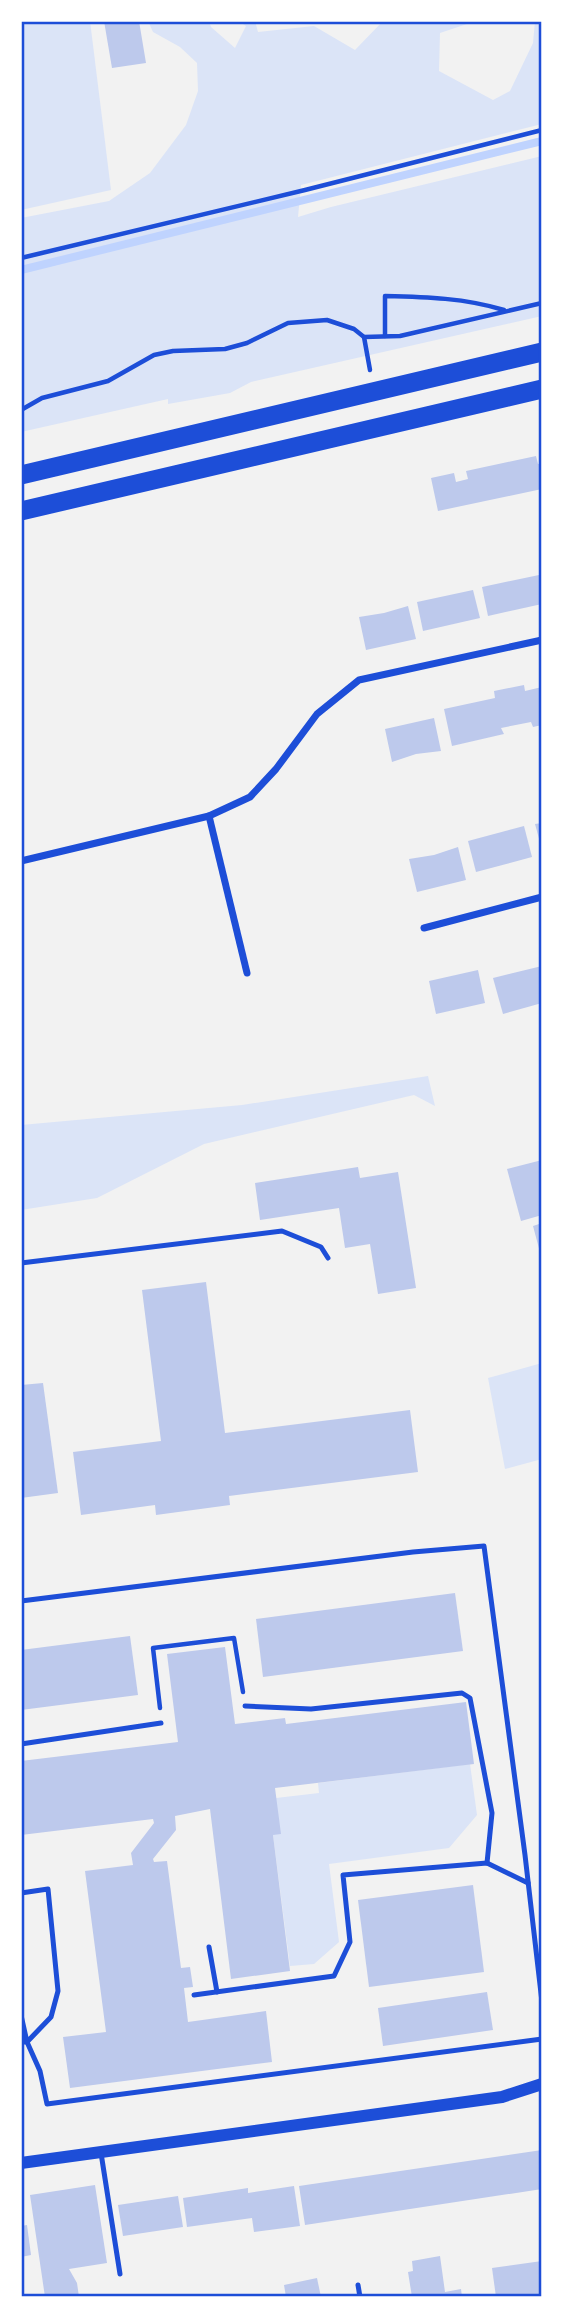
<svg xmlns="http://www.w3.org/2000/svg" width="563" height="2318" font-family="'Playfair Display',serif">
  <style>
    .green { fill: #dbe4f7 }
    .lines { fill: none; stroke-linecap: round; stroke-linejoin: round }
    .stream { stroke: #bfd3fe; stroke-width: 8 }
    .building { fill: #bdc9ec }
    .path { stroke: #1d4ed8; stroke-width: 4.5 }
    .service { stroke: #1d4ed8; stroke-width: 5 }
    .minor { stroke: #1d4ed8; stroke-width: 7 }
    .tertiary { stroke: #1d4ed8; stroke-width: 12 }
    .trunk { stroke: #1d4ed8; stroke-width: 19 }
    .neatline { fill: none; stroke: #1d4ed8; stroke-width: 2.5 }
  </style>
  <rect width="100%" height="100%" fill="#f2f2f2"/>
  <!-- green -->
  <g class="green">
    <path d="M21,21h69l21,169 -90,20z"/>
    <path d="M148,21h61l2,6 24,21 11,-22 -8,-5h17l3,11 56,-6 41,24 28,-29h93l-36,12 -1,38 54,29 17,-9 23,-48 2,-22h7v103l-241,61 -3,32 33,-10 211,-51v160l-291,66 -21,11 -62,11v-5l-147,33v-214l88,-17 41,-28 36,-48 12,-34 -1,-28 -17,-16 -27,-15z"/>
    <path d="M428,1076l7,30 -21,-11 -210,49 -107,54 -76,12v-85l221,-20z"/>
    <path d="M542,1363v96l-37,10 -17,-91z"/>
    <path d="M470,1764l7,51 -28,33 -120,16 10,78 -25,22 -24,2 -17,-131 3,-37 43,-5 -1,-10z"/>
  </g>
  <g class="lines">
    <!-- stream -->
    <path class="stream" d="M21,270l521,-129"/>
  </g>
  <!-- building -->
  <g class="building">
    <path d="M104,21h35l7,42 -34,5z"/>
    <path d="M536,456l2,8 4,-1v26l-104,22 -7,-33 23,-5 2,9 12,-3 -2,-8z"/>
    <path d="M539,575l3,29 -54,12 -6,-29z"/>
    <path d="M473,590l7,28 -57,13 -6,-29z"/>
    <path d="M408,606l8,33 -50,11 -7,-33 25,-4z"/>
    <path d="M524,685l1,6 17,-4v38l-9,2 -2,-5 -30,6 3,6 -52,12 -8,-37 51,-11 -1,-7z"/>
    <path d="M434,718l7,33 -25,3 -24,8 -7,-33z"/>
    <path d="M542,823v23h-1l-6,-22z"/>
    <path d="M524,826l8,31 -56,15 -8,-31z"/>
    <path d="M458,847l8,33 -49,12 -8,-33 25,-4z"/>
    <path d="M542,966v37l-39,11 -10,-36z"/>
    <path d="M478,970l7,33 -49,11 -7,-33z"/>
    <path d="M542,1160v55l-21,6 -14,-52z"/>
    <path d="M358,1167l2,11 38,-6 18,116 -38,6 -8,-50 -25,4 -6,-40 -79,12 -5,-37z"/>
    <path d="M542,1223v32l-1,1 -8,-30z"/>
    <path d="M206,1282l19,151 185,-23 8,62 -189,24 1,9 -74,10 -1,-10 -74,10 -8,-63 88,-11 -19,-151z"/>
    <path d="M43,1383l15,110 -37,5v-113z"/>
    <path d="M455,1593l8,58 -200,26 -7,-58z"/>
    <path d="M130,1636l8,59 -117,15v-60z"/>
    <path d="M225,1647l10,77 50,-6 1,6 180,-22 8,62 -199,24 6,46 -8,1 17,136 -59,8 -21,-170 -35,7 1,14 -23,29 1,3 13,-1 14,107 9,-1 3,20 -9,1 4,34 78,-11 6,51 -202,26 -7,-51 43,-5 -21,-161 48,-6 -2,-12 23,-30 -1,-4 -132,16v-74l157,-19 -11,-88z"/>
    <path d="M473,1885l11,87 -115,15 -11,-87z"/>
    <path d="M487,1992l6,38 -110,16 -5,-38z"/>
    <path d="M542,2150v39l-237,36 -6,-39z"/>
    <path d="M95,2185l12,78 -38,6 8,14 2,14h-34l-15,-102z"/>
    <path d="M294,2186l6,40 -46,6 -2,-14 -65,9 -4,-29 65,-10v5z"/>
    <path d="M178,2196l5,31 -60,9 -5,-31z"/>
    <path d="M27,2225l4,30 -10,2v-31z"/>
    <path d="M440,2256l5,36 16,-3 1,8h-50l-4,-25 5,-1 -1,-10z"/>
    <path d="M542,2261v34l-46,2 -4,-29z"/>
    <path d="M317,2278l4,19h-35l-2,-12z"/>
  </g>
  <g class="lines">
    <!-- path -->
    <g class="path">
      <path d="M21,258l284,-68 237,-60"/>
      <path d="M385,336v-40c41,1 80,2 119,14"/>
      <path d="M364,337l6,33"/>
      <path d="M21,410l21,-12 66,-17 46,-26 19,-4 52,-2 22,-6 41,-20 39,-3 27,9 10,8 36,-1 142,-33"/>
      <path d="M160,1708l-7,-60 81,-10 9,54"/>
    </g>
    <!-- service -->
    <g class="service">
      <path d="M21,1263l261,-32 39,16 7,11"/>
      <path d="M21,1601l392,-49 71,-6 41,309 17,147"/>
      <path d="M245,1706l66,3 151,-16 8,5 22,115 -5,50"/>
      <path d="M21,1744l140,-21"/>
      <path d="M21,1893l27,-4 10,102 -7,26 -24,25 -6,-27"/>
      <path d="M209,1947l8,45"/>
      <path d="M194,1995l140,-19 16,-34 -7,-67 144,-12 41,20"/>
      <path d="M21,2042h6l13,29 7,33 495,-65"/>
      <path d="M101,2153l19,121"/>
      <path d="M358,2285l2,12"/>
    </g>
    <!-- minor -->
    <g class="minor">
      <path d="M209,816l38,157"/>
      <path d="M21,861l188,-45 41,-19 26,-28 41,-55 42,-34 183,-40"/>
      <path d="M424,928l118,-31"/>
    </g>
    <!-- tertiary -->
    <path class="tertiary" d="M21,2163l481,-66 40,-13"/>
    <!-- trunk -->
    <g class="trunk">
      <path d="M21,475l521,-123"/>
      <path d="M21,511l521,-122"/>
    </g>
  </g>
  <!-- border -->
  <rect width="563" height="2318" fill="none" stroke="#ffffff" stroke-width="46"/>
  <rect x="23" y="23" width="517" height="2272" class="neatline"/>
</svg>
